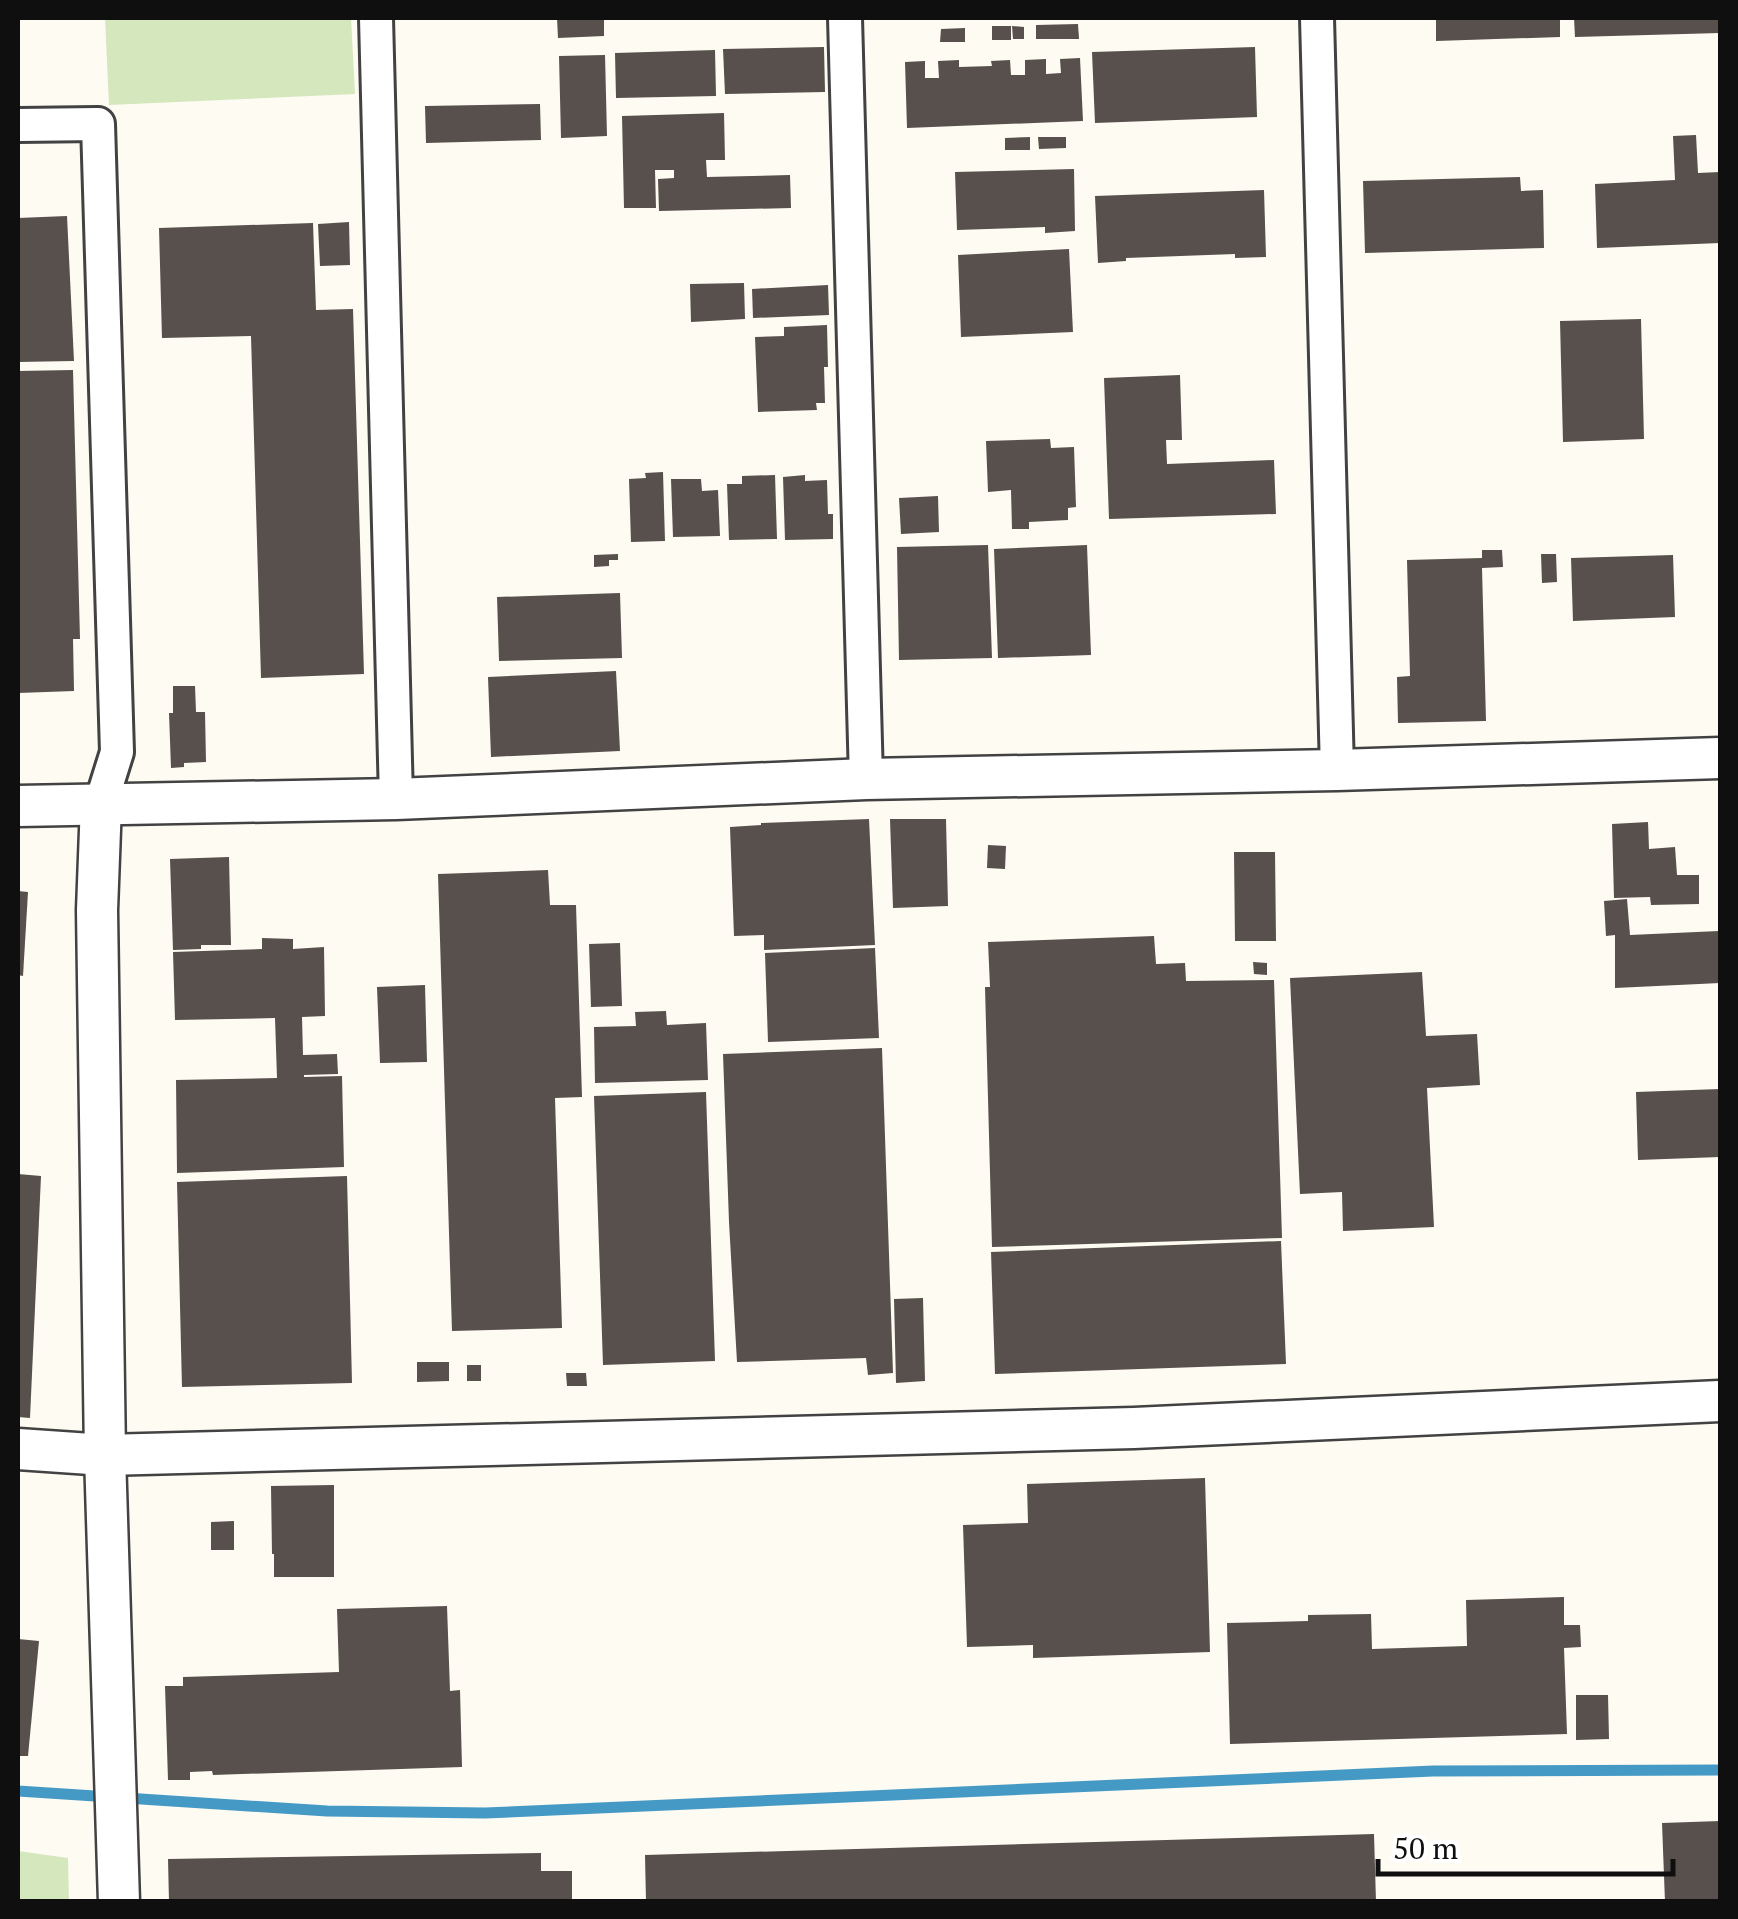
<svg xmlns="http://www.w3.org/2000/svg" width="1738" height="1919" font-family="'PT Serif',serif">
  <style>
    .green { fill: #d5e7bd }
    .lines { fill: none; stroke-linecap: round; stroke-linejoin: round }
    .stream { stroke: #4599c5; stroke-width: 11 }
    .building { fill: #57504c }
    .minor-casing { stroke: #424242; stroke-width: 38 }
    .tertiary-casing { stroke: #424242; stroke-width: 45 }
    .minor { stroke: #fff; stroke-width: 32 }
    .tertiary { stroke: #fff; stroke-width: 40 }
  </style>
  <rect width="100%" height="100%" fill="#fefbf2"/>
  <!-- green -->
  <g class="green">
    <path d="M105,18h246l4,76 -246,11z"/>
    <path d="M18,1851l50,7 1,43h-51z"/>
  </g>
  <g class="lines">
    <!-- stream -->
    <path class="stream" d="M18,1791l309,20 158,2 948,-42 287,-1"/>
  </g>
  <!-- building -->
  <g class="building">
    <path d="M557,18h47v18l-46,2z"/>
    <path d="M1436,18h124v19l-124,4z"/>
    <path d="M1574,18h146v15l-145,4z"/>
    <path d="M1078,24l1,15h-43v-14z"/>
    <rect x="992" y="26" width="19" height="14"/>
    <path d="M1012,26l12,1v12h-11z"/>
    <path d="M965,28v14h-25l1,-13z"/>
    <path d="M824,47l1,45 -100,2 -2,-45z"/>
    <path d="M1255,47l2,70 -162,6 -3,-71z"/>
    <path d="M715,50l1,46 -100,2 -1,-45z"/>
    <path d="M605,55l2,81 -46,2 -2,-82z"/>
    <path d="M1080,58l3,63 -176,7 -2,-66 20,-1v17h14l-1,-17 21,-1v7l33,-1 -1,-5 19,-1 1,15h14v-15l21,-1v15l15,-1 -1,-14z"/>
    <path d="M540,104l1,36 -115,3 -1,-37z"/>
    <path d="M724,113l1,47h-19l1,17 83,-2 1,33 -132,3 -1,-32 16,-1v-8h-19l1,38h-32l-2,-92z"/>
    <path d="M1696,135l2,38 22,-1v71l-123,5 -2,-64 80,-4 -2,-44z"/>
    <path d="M1030,137v13h-25v-12z"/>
    <path d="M1038,137h28v11l-27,1z"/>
    <path d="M1074,169l1,62 -30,2v-6l-88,3 -2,-58z"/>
    <path d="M1520,177l1,14 22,-1 1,58 -179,5 -2,-72z"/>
    <path d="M1264,190l2,67 -31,1v-4l-109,4v3l-28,2 -3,-67z"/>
    <path d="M67,216l7,145 -56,1v-144z"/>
    <path d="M349,222l1,43 -30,1 -2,-42z"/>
    <path d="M313,223l3,87 37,-1 11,365 -103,4 -10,-342 -89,2 -3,-110z"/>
    <path d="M1069,249l4,83 -112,5 -3,-82z"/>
    <path d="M744,283l1,36 -54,3 -1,-38z"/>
    <path d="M828,285l1,30 -76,3 -1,-29z"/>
    <path d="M1641,319l3,120 -81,3 -3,-121z"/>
    <path d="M827,325l1,42h-4l1,36h-9l1,7 -59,2 -3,-75 29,-1v-9z"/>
    <path d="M73,370l7,269h-7l1,52 -56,2v-322z"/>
    <path d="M1180,375l2,65h-16l1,24 107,-4 2,54 -167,5 -5,-141z"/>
    <path d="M1050,439l1,9 23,-1 2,60 -8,1v12l-39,2v7h-17l-1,-39 -23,2 -2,-51z"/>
    <path d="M663,472l2,69 -34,1 -2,-63 17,-1 -1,-5z"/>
    <path d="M775,475l2,64 -48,1 -2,-56h15v-8z"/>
    <path d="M805,475v6l22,-1 1,34h5v25l-48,1 -2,-63z"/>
    <path d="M671,479h30l1,12 16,-1 2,46 -47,1z"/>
    <path d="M938,496l1,36 -38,2 -2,-36z"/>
    <path d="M988,545l4,113 -93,2 -2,-113z"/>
    <path d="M1087,545l4,110 -93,3 -4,-109z"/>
    <path d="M1482,550h20l1,17 -21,1 4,153 -88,2 -1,-46 13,-1 -3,-116 75,-2z"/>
    <path d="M618,554v6h-9v6l-15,1v-12z"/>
    <path d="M1541,554h15l1,28 -15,1z"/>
    <path d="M1673,555l2,62 -102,4 -2,-63z"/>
    <path d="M620,593l2,65 -123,3 -2,-64z"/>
    <path d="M616,671l4,80 -129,6 -3,-80z"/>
    <path d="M173,686h22l1,26h9l1,50 -22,1v4l-13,1 -2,-55h4z"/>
    <path d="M869,819l6,126 -111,5v-15l-30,1 -4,-109 31,-2v-2z"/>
    <path d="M890,819h56l2,87 -55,2z"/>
    <path d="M1648,822l1,27 26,-2 2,28h22v29l-48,1 -1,-8 -36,1 -2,-74z"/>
    <path d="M988,845l18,1 -1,23 -18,-1z"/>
    <path d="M1234,852h41l1,89h-41z"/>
    <path d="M229,857l2,88h-30v4l-28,1 -3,-91z"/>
    <path d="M548,870l2,35h26l6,192 -27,1 7,230 -110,3 -14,-457z"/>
    <path d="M18,891l10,1 -5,84 -5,-1z"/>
    <path d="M1627,899l3,36 89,-4 1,52 -105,5v-53l-9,1 -2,-35z"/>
    <path d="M1154,936l2,28 29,-1 1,18 88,-1 8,258 -290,9 -7,-260h5l-2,-45z"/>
    <path d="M262,938l31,1v10l31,-2 1,69 -23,1 1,38 34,-1 1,20 -34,1v2l38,-1 2,91 -167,6 -1,-93 101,-2 -2,-60 -100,2 -2,-68 89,-3z"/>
    <path d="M620,943l2,63 -31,1 -2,-63z"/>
    <path d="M875,948l4,90 -111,4 -3,-89z"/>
    <path d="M1253,962l14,1v12l-13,-1z"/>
    <path d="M1422,972l4,64 51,-2 3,51 -53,3 7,139 -91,4 -1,-39 -42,2 -10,-216z"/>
    <path d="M425,985l2,77 -47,1 -3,-76z"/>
    <path d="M666,1011l1,14 39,-2 2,57 -113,3 -1,-56 42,-1 -1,-14z"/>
    <path d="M882,1048l11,325 -25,2 -2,-17 -129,4 -8,-140 -6,-168z"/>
    <path d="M1720,1089v68l-82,3 -2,-68z"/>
    <path d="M706,1092l9,269 -112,4 -9,-269z"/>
    <path d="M18,1174l23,2 -11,242 -12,-1z"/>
    <path d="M347,1176l5,207 -170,4 -5,-205z"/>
    <path d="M1281,1241l5,123 -291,10 -4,-122z"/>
    <path d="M923,1298l2,83 -29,2 -2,-84z"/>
    <path d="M417,1362h32v19l-32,1z"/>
    <rect x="467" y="1365" width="14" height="16"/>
    <path d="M566,1373h20l1,13h-20z"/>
    <path d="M1205,1478l5,174 -177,6v-13l-66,2 -4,-122 65,-2 -1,-39z"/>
    <path d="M334,1485v92h-60v-23h-2l-1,-68z"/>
    <path d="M234,1521v29h-23v-28z"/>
    <path d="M1564,1597v28h16l1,22 -17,1 3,86 -337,10 -3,-121 81,-2v-6l63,-1 1,35 95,-3 -1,-46z"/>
    <path d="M447,1606l3,85 10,-1 2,77 -249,8 -1,-4 -22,1v8h-22l-3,-94h18v-9l156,-5 -2,-63z"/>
    <path d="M18,1639l21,2 -11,115h-10z"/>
    <path d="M1576,1695h32l1,44 -33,1z"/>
    <path d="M1720,1821v81h-55l-3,-79z"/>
    <path d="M1374,1834l2,68h-730l-1,-47z"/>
    <path d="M541,1853v18h31v31h-403l-1,-43z"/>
  </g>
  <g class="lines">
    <!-- minor casing -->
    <g class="minor-casing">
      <g id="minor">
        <path d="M376,18l20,781"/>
        <path d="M845,18l21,761"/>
        <path d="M1317,18l20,752"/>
        <path d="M18,125l80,-1 19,628 -16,51"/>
      </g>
    </g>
    <!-- tertiary casing -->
    <g class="tertiary-casing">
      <g id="tertiary">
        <path d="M101,803l-4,107 8,545 14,447"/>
        <path d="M18,806l378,-7 470,-20 471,-9 383,-12"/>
        <path d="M18,1449l87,6 1029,-27 586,-27"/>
      </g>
    </g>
    <!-- minor -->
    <use href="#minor" class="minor"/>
    <!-- tertiary -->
    <use href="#tertiary" class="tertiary"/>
  </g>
  <!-- border -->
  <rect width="1738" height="1919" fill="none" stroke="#0f0f0f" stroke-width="40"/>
  <!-- scale -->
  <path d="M1378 1859v15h295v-15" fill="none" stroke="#0f0f0f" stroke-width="5"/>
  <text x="1393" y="1859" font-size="30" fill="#0f0f0f" stroke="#ffffff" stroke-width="8" paint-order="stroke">50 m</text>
</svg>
